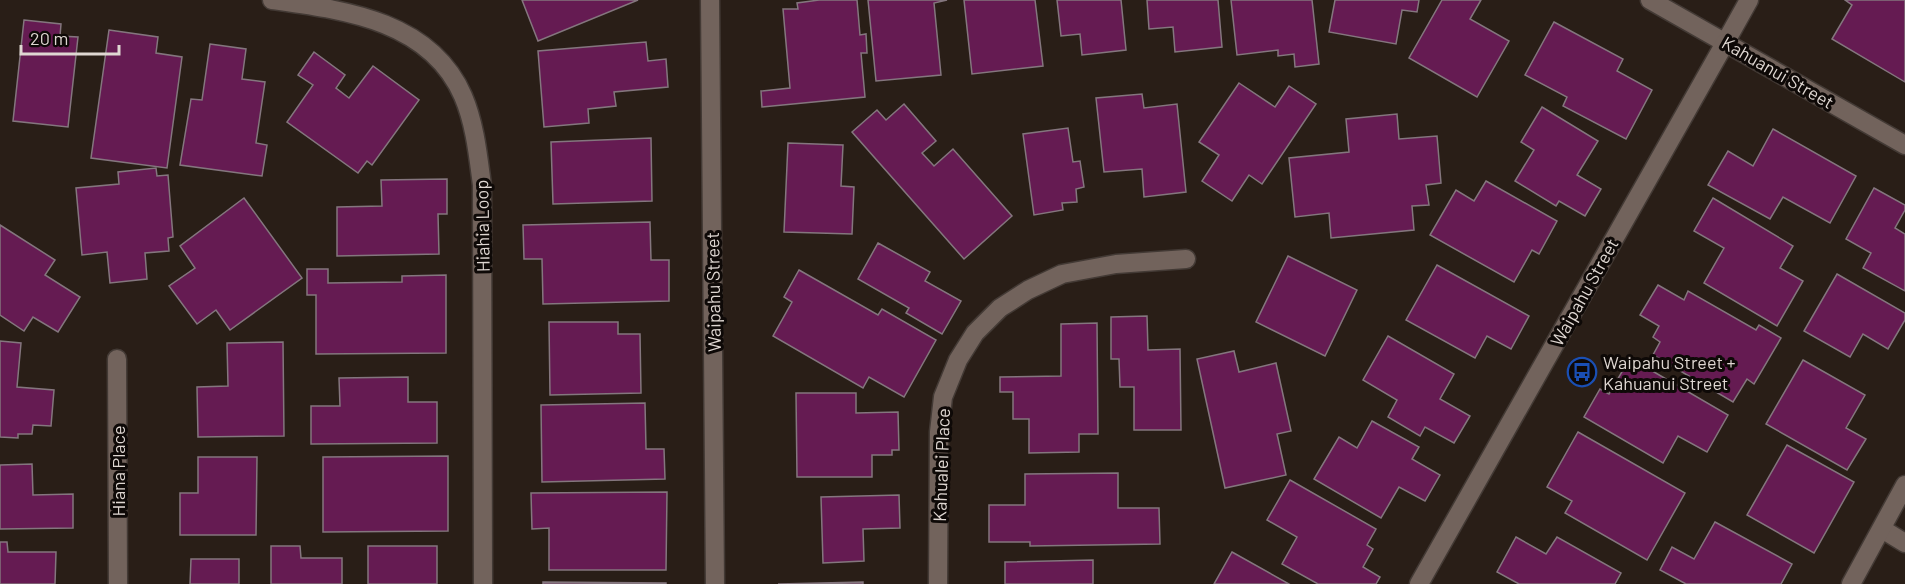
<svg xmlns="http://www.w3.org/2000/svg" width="1905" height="584" font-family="Barlow,sans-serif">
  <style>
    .building { fill: #651b52; stroke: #84767e; stroke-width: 1.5 }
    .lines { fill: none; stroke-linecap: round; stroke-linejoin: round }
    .street-casing { stroke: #433a35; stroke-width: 21 }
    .secondary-casing { stroke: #433a35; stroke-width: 21 }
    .street { stroke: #72635c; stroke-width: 18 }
    .secondary { stroke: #72635c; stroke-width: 18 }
    .labels { text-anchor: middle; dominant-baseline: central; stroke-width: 6; stroke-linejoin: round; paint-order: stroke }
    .street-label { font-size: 18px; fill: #dfd7d2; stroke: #0e0907 }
    .poi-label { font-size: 18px; fill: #dfd7d2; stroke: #0e0907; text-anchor: start }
  </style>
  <rect width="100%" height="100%" fill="#291e17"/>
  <!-- building -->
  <g class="building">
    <path d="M522,0h116l-100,41z"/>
    <path d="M857,0l3,35 6,-1 1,19h-6l4,44 -103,10 -1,-16 29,-3 -7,-79h15l-1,-6 22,-3z"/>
    <path d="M868,0h79l-13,3 7,72 -65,6z"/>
    <path d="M964,0h71l8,66 -71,8z"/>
    <path d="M1057,0h64l5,50 -44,5 -2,-21 -19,2z"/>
    <path d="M1147,0h71l4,47 -47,5 -2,-25 -24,2z"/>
    <path d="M1231,0h81l7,64 -24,3 -1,-13 -16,2v-6l-41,5z"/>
    <path d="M1335,0h84l-2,12 -15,-2 -6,34 -67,-12z"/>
    <path d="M1442,0h39l-11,19 39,22 -32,56 -68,-39z"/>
    <path d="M1845,0h60v82l-73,-43 20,-34z"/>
    <path d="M24,20l37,4 -1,12 18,1 -10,90 -55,-6z"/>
    <path d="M1554,22l69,37 -6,12 35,19 -26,49 -63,-33 4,-9 -42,-22z"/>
    <path d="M109,30l49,7 -2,16 26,4 -15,111 -76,-10z"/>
    <path d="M646,42l2,19 18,-2 2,28 -54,5 2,14 -28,3 1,14 -45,4 -6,-76z"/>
    <path d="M210,44l36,5 -4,30 23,3 -9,61 11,2 -5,31 -82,-11 11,-66 11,1z"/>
    <path d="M314,52l31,23 -9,13 13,10 24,-32 46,34 -47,65 -5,-4 -9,12 -71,-51 26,-37 -15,-10z"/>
    <path d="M1239,83l36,24 14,-21 27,18 -54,80 -13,-9 -17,26 -30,-20 17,-26 -20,-13z"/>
    <path d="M1142,94l2,14 33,-4 9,88 -42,5 -2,-28 -38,3 -8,-74z"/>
    <path d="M904,104l32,37 -14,12 12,13 19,-17 59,67 -48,43 -112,-127 25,-22 9,10z"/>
    <path d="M1542,107l56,34 -21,34 24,14 -16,27 -26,-15 -3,5 -41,-25 19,-31 -13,-8z"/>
    <path d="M1397,114l2,25 38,-3 4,47 -15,2 3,20 -17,1 2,24 -83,8 -2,-25 -34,4 -6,-59 60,-6 -3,-33z"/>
    <path d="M1068,128l5,34 7,-1 4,26 -8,2 1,13 -15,1 1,7 -29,5 -11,-81z"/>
    <path d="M1773,129l83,47 -26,47 -47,-26 -13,22 -62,-34 20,-34 25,15z"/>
    <path d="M651,138l1,63 -99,3 -2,-62z"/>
    <path d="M788,143l55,2 -2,41 13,1 -2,47 -68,-2z"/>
    <path d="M156,168l1,8 11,-1 5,62 -5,1 1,13 -24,2 2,26 -37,4 -3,-31 -25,3 -6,-67 43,-4 -1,-12z"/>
    <path d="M447,179v35h-9l1,40 -102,2v-49l45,-1 -1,-26z"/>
    <path d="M1486,181l71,40 -18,33 -7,-4 -18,32 -84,-47 26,-45 18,11z"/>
    <path d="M1874,188l31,17v5l-10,18 10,6v57l-42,-23 8,-15 -25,-14z"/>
    <path d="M244,198l58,80 -72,52 -14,-20 -19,14 -28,-38 26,-18 -15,-22z"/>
    <path d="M1713,198l80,48 -13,22 23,13 -26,45 -73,-43 20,-35 -30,-17z"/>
    <path d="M650,222l1,38h18v41l-126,3 -1,-45h-18l-1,-34z"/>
    <path d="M0,225l55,35 -10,15 35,22 -22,35 -25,-15 -9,14 -24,-16z"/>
    <path d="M878,243l52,29 -5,9 36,20 -19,33 -36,-21 3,-5 -51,-29z"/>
    <path d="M1288,256l69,34 -32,66 -69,-34z"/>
    <path d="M1437,265l92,51 -18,33 -24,-13 -12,22 -69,-38z"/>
    <path d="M307,269h21v14l74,-1v-6l44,-1v78l-130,1v-59h-9z"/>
    <path d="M799,270l79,45 4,-6 54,31 -32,57 -35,-20 -6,11 -90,-52 19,-34 -8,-5z"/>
    <path d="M1837,274l68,39v7l-17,29 -25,-15 -13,23 -46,-26z"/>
    <path d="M1658,285l26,15 4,-9 68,39 3,-5 22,13 -27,46 -7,-5 -14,23 -80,-47 7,-13 -7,-5 6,-11 -19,-11z"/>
    <path d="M1147,316l1,34 32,-1 1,81h-47v-43h-14l-1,-28h-8v-42z"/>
    <path d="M549,322h69v12h22l1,59 -91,2z"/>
    <path d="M1097,323l1,111h-19v18l-50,1v-34h-16v-27h-13v-15l61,-1v-52z"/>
    <path d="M1388,336l66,38 -14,25 30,17 -16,27 -29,-16 -5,9 -32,-19 9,-17 -34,-20z"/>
    <path d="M0,341l21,2 -4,44 37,3 -3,36 -18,-1 -1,9h-14v4l-18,-1z"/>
    <path d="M283,342l1,94 -86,1 -1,-50 31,-1 -1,-43z"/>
    <path d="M1234,351l5,21 37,-9 15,68 -14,3 9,41 -61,13 -28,-129z"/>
    <path d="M1630,358l98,57 -21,37 -29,-16 -15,27 -79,-46 16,-28 9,5z"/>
    <path d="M1803,360l62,35 -19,33 20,11 -19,31 -81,-46z"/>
    <path d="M408,377v25h29v41l-126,1v-38h29l-1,-28z"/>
    <path d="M796,393h60v20l42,-1 1,38h-7v5h-20v22h-75z"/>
    <path d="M645,403l1,46h18l1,30 -123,3 -1,-77z"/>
    <path d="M1372,421l47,26 -7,12 28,16 -15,26 -26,-14 -18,31 -67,-39 25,-42 18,11z"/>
    <path d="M1578,432l107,61 -38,67 -82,-47 7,-12 -25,-14z"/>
    <path d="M1787,445l67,37 -40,71 -67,-38z"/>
    <path d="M448,456v75l-125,1v-75z"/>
    <path d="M198,457h59l-1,78h-76v-42h18z"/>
    <path d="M32,464l1,31 40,-1v34l-73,1v-64z"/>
    <path d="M1118,473v35h41l1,36 -130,2v-4h-41v-37h36v-31z"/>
    <path d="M1290,480l86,49 -9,16 6,4 -10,18 17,10 -4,7h-58l-36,-20 15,-27 -30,-17z"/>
    <path d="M667,492l-1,78h-117v-42l-17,1 -1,-36z"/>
    <path d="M899,495l1,33 -37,1 1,32 -41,2 -2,-66z"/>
    <path d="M1715,522l77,42 -11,20h-95l-26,-14 12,-23 22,12z"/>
    <path d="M1516,537l30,17 11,-17 64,36 -6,11h-96l-22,-12z"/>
    <path d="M0,542h7l1,10h48l-1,32h-55z"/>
    <path d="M271,546h29l1,12h41v26h-71z"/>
    <rect x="368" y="546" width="69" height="38"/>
    <path d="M1232,552l57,32h-75z"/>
    <path d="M191,559h48v25h-49z"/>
    <path d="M1093,560v24h-88v-22z"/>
    <path d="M543,582l123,1v1h-123z"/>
    <path d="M863,582v2h-85z"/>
  </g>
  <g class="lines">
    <!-- street casing -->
    <g class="street-casing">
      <g id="street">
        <path d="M272,0c71,10 158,20 191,96 12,28 15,59 19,89l1,399"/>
        <path d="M1725,43l24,-43"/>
        <path d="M117,359l1,225"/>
        <path d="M1882,529l23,14"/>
        <path d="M938,584l1,-152 4,-35 15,-37 17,-27 25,-25 28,-18 34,-16 54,-10 70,-5"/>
        <path d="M1851,584l54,-99"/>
      </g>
    </g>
    <!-- secondary casing -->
    <g class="secondary-casing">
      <g id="secondary">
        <path d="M710,0l5,584"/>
        <path d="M1650,0l255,145"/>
        <path d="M1419,584l306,-541"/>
      </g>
    </g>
    <!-- street -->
    <use href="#street" class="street"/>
    <!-- secondary -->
    <use href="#secondary" class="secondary"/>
  </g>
  <!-- icons -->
  <defs>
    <g id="bus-ring" transform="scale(1.5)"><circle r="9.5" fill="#0e0907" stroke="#1a4fb4" stroke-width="1.5"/><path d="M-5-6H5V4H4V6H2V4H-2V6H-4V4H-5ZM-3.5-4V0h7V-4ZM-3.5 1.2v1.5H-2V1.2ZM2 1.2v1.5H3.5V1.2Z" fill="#1a4fb4"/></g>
  </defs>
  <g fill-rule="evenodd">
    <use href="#bus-ring" x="1582" y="372"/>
  </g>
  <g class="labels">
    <!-- street labels -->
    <g class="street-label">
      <text transform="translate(1778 72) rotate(30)">Kahuanui Street</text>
      <text transform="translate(482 226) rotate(-91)">Hiahia Loop</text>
      <text transform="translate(713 292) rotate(-91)">Waipahu Street</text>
      <text transform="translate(1584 292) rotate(-61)">Waipahu Street</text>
      <text transform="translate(941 465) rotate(-88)">Kahualei Place</text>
      <text transform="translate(118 471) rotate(-90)">Hiana Place</text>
    </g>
    <!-- poi labels -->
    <g class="poi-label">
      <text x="1603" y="362">Waipahu Street +<tspan x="1603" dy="21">Kahuanui Street</tspan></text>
    </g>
  </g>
  <!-- scale -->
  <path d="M21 45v9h98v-9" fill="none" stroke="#dfd7d2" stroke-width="3"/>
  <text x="30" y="45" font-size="18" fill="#dfd7d2" stroke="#0e0907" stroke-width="4.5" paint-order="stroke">20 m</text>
</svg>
